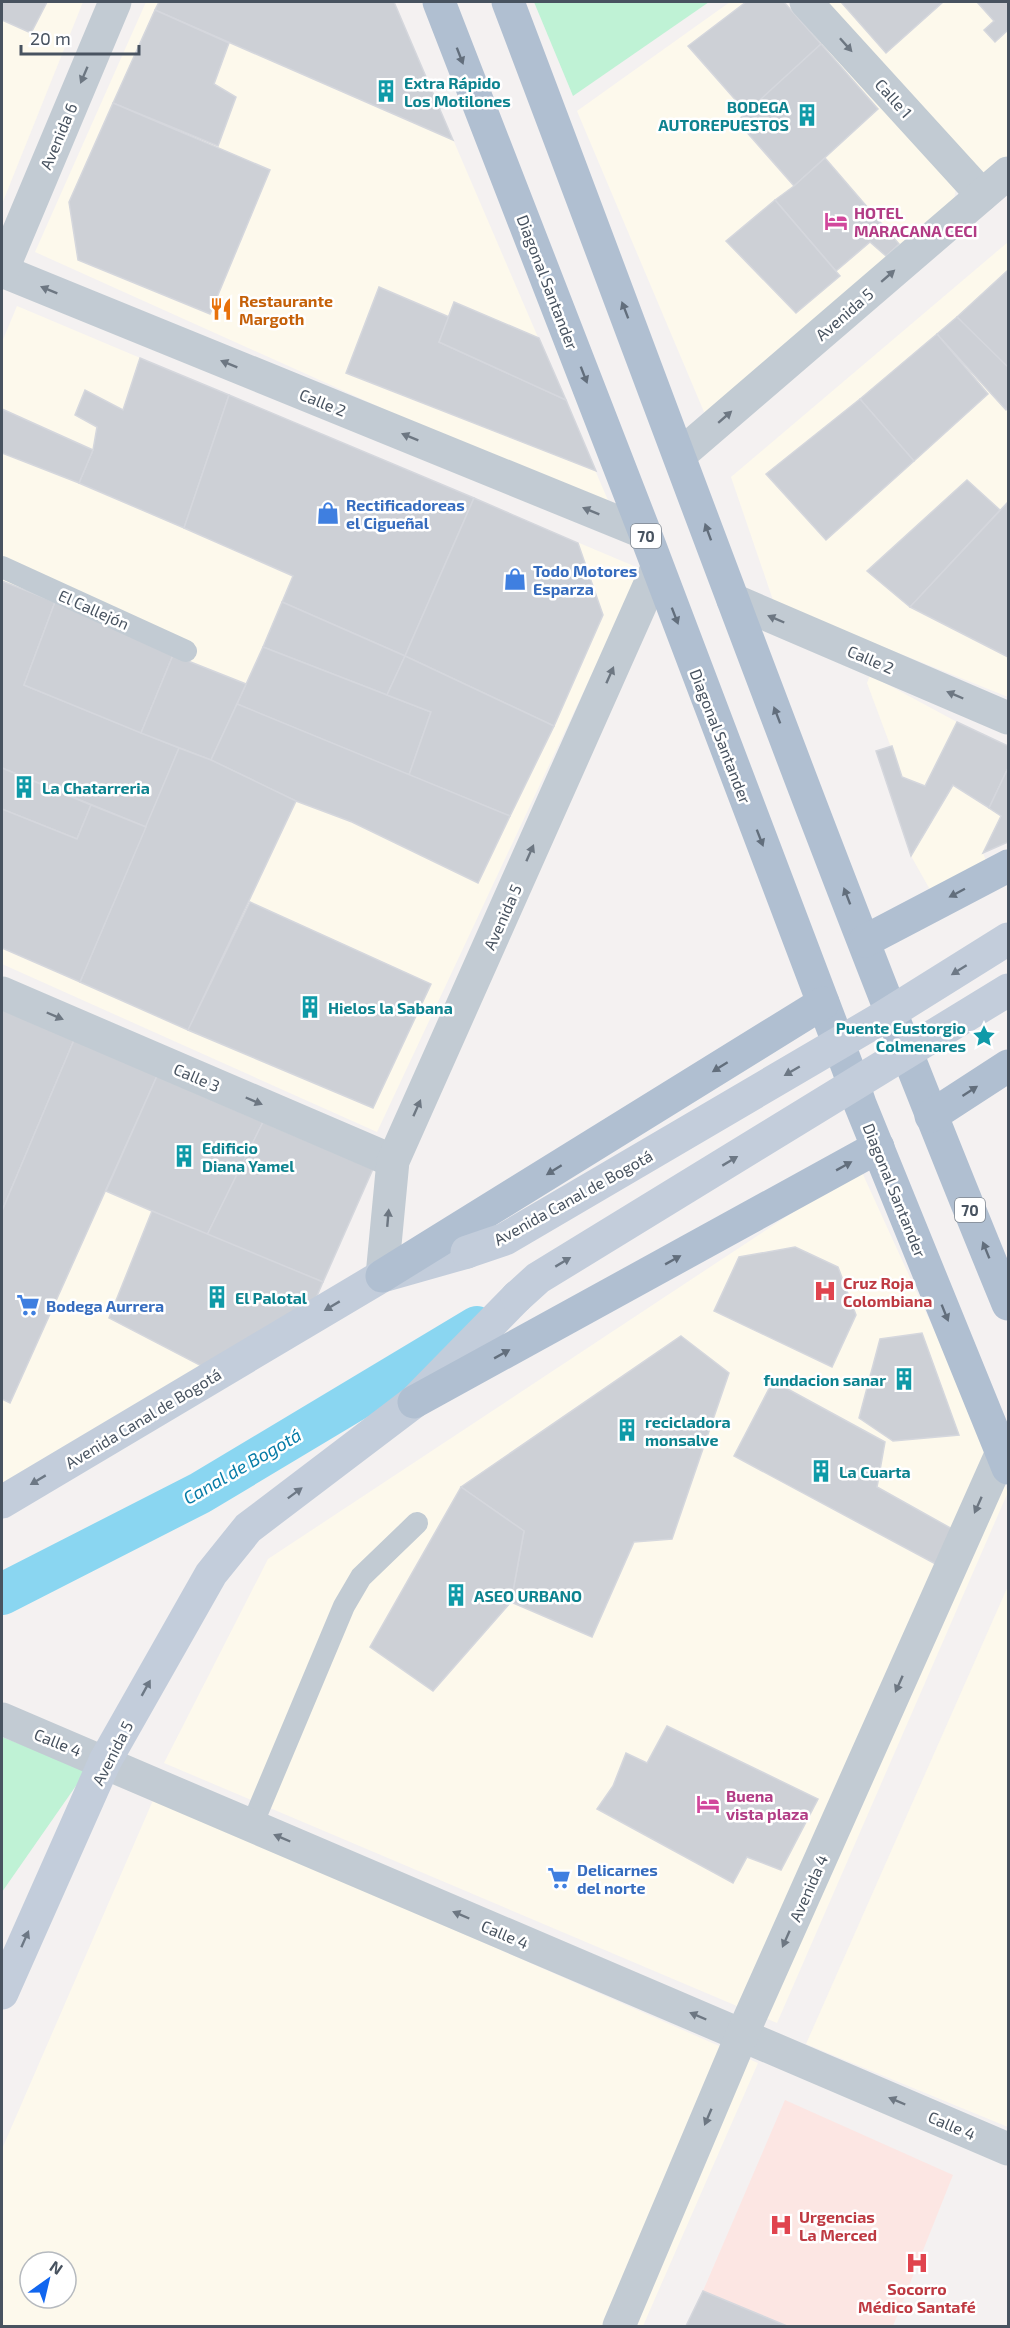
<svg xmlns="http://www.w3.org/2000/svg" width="1010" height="2328" font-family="'Exo 2',sans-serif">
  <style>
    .commercial { fill: #fdf9ec; fill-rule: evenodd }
    .medical { fill: #fce6e3 }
    .green { fill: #bff2d5 }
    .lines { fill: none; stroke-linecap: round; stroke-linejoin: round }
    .canal { stroke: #8ad6f1; stroke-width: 42 }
    .building { fill: #cdd0d6; stroke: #d5d7dd; stroke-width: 1.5 }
    .service { stroke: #c2cbd3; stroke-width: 22 }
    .minor { stroke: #c2cbd3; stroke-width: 33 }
    .secondary { stroke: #c3cddb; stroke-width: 33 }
    .primary { stroke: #b0bfd1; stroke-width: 33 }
    .secondary-bridge { stroke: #c3cddb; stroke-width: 33 }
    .oneway { fill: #6d7782 }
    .oneway2 { fill: #626e7c }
    .oneway3 { fill: #6d7885 }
    .labels { text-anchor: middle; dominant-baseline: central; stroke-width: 5; stroke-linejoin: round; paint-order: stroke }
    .shield { fill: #fff; stroke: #7f8790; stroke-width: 1.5 }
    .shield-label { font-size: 15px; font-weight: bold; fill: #485360 }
    .culture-label { font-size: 16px; font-weight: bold; fill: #0d838f; stroke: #fff; text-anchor: start }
    .street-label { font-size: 16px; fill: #485360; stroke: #fff }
    .hotel-label { font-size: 16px; font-weight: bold; fill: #b23c85; stroke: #fff; text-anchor: start }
    .food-label { font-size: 16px; font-weight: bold; fill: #c56008; stroke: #fff; text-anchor: start }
    .shop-label { font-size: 16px; font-weight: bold; fill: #366cbe; stroke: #fff; text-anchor: start }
    .health-label { font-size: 16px; font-weight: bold; fill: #be3a42; stroke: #fff; text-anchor: start }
    .water-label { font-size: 18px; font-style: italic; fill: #067ba6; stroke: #fff }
  </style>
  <rect width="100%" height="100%" fill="#f4f1f1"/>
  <!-- commercial -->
  <g class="commercial">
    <path d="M2,2h81l-81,202z"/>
    <path d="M146,2h248l219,510 -578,-260z"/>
    <path d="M730,2h55l171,186 -3,17 -246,214 -130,-308z"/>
    <path d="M822,2h186v169l-19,17z"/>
    <path d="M1008,242v455l-234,-94 -43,-126z"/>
    <path d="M17,306l624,263 -264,563 -375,-168v-622z"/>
    <path d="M870,675l87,47 -32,64 -23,-9 -35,-94z"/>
    <path d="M953,785l48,31 -18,37 4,10 -54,32 -22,-39z"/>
    <path d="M2,1009l371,160 -63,143 -308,181z"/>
    <path d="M860,1168l148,324 -231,531 -613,-260 104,-204z"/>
    <path d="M1008,1586v541l-202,-83z"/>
    <path d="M154,1798l604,265 -115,263h-641v-177zM30,2262h36v36h-36z"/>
  </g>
  <!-- medical -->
  <path class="medical" d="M785,2100l168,75 -60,151h-106l-84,-35z"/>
  <!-- green -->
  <g class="green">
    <path d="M534,2h175l-136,94z"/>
    <path d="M2,1737l85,33 -85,122z"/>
  </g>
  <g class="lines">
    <!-- canal -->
    <path class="canal" d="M2,1594l198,-101 277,-166"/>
  </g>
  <!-- building -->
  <g class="building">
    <path d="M2,2h45l-16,31 -29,-13z"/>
    <path d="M159,2h235l59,138 -298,-130z"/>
    <path d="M746,2h38l37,42 -74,69 -59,-67z"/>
    <path d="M841,2h102l-57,51z"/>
    <path d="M977,2h31v28l-13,12 -11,-12 10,-9z"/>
    <path d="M155,10l74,33 -15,41 22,13 -18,49 -105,-43z"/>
    <path d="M821,44l57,65 -84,77 -57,-65z"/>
    <path d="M113,103l157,67 -60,144 -132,-54 -9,-58z"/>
    <path d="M825,158l74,86 -13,12 -16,-14 -34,29 -61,-71 19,-14z"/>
    <path d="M775,200l65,76 -44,37 -70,-72z"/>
    <path d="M1007,271l1,1v97l-51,-52z"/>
    <path d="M379,287l70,30 -10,25 127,58 30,71 -250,-98z"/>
    <path d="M454,302l85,36 27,62 -127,-58z"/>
    <path d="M957,317l51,50v41l-2,2 -69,-76z"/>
    <path d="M937,334l51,60 -74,67 -54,-62z"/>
    <path d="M140,358l89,37 -45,133 -105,-45 14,-33 4,-23 -22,-12 10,-25 38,20z"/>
    <path d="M229,395l245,103 -69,158 -123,-54 11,-26 -109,-48z"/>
    <path d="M860,399l54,62 -88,79 -60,-66z"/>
    <path d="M2,409l91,41 -14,33 -77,-30z"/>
    <path d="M967,480l33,30 -90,97 -43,-36z"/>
    <path d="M474,498l104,45 25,72 -49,111 -149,-70z"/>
    <path d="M1008,502v155l-98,-50z"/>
    <path d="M2,581l53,21 -31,83 155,63 -33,79 -144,-59z"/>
    <path d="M55,602l118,53 -32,78 -117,-48z"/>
    <path d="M282,602l123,54 -18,39 -124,-48z"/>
    <path d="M263,647l168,65 -22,63 -172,-71z"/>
    <path d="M173,655l73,29 -35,76 -70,-27z"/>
    <path d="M405,656l149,70 -44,90 -101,-41 22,-63 -44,-17z"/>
    <path d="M237,704l273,112 -32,67 -126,-61 -56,-21 -85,-41z"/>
    <path d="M957,722l51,24v22l-19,40 -36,-23 -42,71 -35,-105 16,-5 10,31 23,9z"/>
    <path d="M179,748l32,12 85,41 -108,229 -108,-48z"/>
    <path d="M2,768l89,37 -14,34 -75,-30z"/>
    <path d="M1008,768v74l-25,11 18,-37 -12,-8z"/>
    <path d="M91,805l55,22 -66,155 -78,-34v-139l75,30z"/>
    <path d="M250,902l181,82 -58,124 -185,-78z"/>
    <path d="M2,1009l72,31 -72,171z"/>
    <path d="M74,1040l83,36 -147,327 -8,-4v-188z"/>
    <path d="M157,1076l106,46 -56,113 -101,-44z"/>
    <path d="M263,1122l110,47 -50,113 -116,-47z"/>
    <path d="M152,1211l171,71 -13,30 -99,59 -102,-53z"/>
    <path d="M795,1247l43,20 18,48 -24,52 -118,-56 25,-54z"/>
    <path d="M922,1333l37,102 -66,6 -34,-23 21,-79z"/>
    <path d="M681,1336l48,37 -57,166 -38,3 -42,95 -81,-35 13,-71 -63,-44z"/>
    <path d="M773,1381l112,61 -8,45 86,48 -20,33 -209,-112z"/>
    <path d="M461,1487l63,44 -13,71 -78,89 -63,-44z"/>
    <path d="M667,1726l151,73 -37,71 -34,-13 -14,26 -136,-74 16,-23 13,-33 21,10z"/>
    <path d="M703,2291l84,35h-101z"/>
  </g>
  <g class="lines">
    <!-- service -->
    <g class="service">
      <path d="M2,567l184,84"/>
      <path d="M252,1825l92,-219 17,-29 56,-54"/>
    </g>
    <!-- minor -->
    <g class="minor">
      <path d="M806,2l176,193"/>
      <path d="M2,271l643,262"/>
      <path d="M2,271l113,-269"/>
      <path d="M680,455l328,-282"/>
      <path d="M733,600l275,118"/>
      <path d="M2,993l391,168"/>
      <path d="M382,1276l11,-115 264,-593"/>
      <path d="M2,1719l1006,430"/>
      <path d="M619,2326l123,-291 260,-583"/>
    </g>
    <!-- secondary -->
    <g class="secondary">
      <path d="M2,1502l380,-226 85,-24"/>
      <path d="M2,1993l103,-232 106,-187 37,-46 166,-126 103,-105"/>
    </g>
    <!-- primary -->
    <g class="primary">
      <path d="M439,2l206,531 204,538 11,33 148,364"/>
      <path d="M508,2c165,434 323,872 500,1302"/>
      <path d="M865,941l143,-75"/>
      <path d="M931,1116l77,-50"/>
      <path d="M382,1276l441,-273"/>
      <path d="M414,1402l464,-255"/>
    </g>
    <!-- secondary-bridge -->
    <g class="secondary-bridge">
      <path d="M467,1252l38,-13 375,-220 128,-80"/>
      <path d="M517,1297l21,-19 470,-288"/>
    </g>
  </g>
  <!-- one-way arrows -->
  <defs><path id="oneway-solid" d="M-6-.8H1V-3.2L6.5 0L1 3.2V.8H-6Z" transform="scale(1.5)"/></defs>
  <g class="oneway">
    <use href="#oneway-solid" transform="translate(846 45) rotate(48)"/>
    <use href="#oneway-solid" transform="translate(84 75) rotate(113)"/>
    <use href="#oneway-solid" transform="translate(888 276) rotate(-41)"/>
    <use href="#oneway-solid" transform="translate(49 290) rotate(-158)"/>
    <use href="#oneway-solid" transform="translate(229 364) rotate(-158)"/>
    <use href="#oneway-solid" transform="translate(725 417) rotate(-41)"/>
    <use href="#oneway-solid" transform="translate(410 437) rotate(-158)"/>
    <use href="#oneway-solid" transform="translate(591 511) rotate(-158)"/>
    <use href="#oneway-solid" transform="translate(776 619) rotate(-157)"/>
    <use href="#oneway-solid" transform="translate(610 675) rotate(-66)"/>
    <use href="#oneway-solid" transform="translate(955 695) rotate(-157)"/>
    <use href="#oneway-solid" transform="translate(530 853) rotate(-66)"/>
    <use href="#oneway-solid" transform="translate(55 1016) rotate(23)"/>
    <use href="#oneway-solid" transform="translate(254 1101) rotate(23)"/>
    <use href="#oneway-solid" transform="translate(417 1108) rotate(-66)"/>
    <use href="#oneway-solid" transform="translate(388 1218) rotate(-85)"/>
    <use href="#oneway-solid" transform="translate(978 1505) rotate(114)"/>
    <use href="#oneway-solid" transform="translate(899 1684) rotate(114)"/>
    <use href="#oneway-solid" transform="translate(282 1838) rotate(-157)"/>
    <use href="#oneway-solid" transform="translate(461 1915) rotate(-157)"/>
    <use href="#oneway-solid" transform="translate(786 1939) rotate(114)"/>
    <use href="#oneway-solid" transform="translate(698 2016) rotate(-157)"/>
    <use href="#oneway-solid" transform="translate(897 2101) rotate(-157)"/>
    <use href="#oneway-solid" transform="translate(708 2117) rotate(113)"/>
  </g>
  <g class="oneway2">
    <use href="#oneway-solid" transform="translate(460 56) rotate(69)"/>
    <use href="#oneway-solid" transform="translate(625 310) rotate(-111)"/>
    <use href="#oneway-solid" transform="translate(584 375) rotate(69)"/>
    <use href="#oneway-solid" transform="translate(708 532) rotate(-110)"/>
    <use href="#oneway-solid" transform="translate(675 616) rotate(69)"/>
    <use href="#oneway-solid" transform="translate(777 715) rotate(-111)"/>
    <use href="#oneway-solid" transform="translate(760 838) rotate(69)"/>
    <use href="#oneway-solid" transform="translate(957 893) rotate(152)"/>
    <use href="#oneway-solid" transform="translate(847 896) rotate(-111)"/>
    <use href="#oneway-solid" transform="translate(720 1067) rotate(148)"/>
    <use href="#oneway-solid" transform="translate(970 1091) rotate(-33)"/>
    <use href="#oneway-solid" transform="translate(844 1166) rotate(-29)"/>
    <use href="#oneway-solid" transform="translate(554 1170) rotate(148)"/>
    <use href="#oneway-solid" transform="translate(986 1250) rotate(-112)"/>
    <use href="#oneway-solid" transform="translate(673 1260) rotate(-29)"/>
    <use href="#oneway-solid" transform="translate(945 1313) rotate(68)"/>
    <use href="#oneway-solid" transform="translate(502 1354) rotate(-29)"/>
  </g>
  <g class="oneway3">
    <use href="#oneway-solid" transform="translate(959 970) rotate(148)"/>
    <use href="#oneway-solid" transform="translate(792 1071) rotate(150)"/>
    <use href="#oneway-solid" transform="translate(730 1161) rotate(-31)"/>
    <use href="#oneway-solid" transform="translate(563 1262) rotate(-31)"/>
    <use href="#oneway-solid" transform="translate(332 1306) rotate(149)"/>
    <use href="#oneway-solid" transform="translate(38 1480) rotate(149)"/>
    <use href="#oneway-solid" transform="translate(295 1493) rotate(-37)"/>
    <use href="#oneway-solid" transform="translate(146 1688) rotate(-61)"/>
    <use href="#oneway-solid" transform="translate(25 1939) rotate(-66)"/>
  </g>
  <!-- icons -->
  <defs>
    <g id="building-bare" transform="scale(1.8)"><path d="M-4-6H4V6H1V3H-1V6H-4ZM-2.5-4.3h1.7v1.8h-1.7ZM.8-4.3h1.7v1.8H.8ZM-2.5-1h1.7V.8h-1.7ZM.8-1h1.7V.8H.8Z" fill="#0f9aa8" stroke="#fff" stroke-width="2.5" paint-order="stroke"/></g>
    <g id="hotel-bare" transform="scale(1.8)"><path d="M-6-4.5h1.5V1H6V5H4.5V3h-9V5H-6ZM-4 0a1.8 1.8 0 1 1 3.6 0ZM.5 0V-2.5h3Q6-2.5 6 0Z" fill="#d1479c" stroke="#fff" stroke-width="2.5" paint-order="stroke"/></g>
    <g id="restaurant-bare" transform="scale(1.8)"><path d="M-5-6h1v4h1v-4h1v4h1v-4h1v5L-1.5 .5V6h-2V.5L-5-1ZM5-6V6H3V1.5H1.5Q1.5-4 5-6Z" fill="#e8710a" stroke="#fff" stroke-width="2.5" paint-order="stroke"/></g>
    <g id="shop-bare" transform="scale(1.8)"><path d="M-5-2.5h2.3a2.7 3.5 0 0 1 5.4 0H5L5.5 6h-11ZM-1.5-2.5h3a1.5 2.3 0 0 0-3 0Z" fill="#3f7fe0" stroke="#fff" stroke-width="2.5" paint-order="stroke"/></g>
    <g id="sight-bare" transform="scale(1.8)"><path d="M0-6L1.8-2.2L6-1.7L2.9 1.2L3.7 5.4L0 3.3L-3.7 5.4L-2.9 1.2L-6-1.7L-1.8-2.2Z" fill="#0f9aa8" stroke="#fff" stroke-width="2.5" paint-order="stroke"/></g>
    <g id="hospital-bare" transform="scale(1.8)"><path d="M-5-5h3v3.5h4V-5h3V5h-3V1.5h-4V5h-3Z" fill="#e0444e" stroke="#fff" stroke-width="2.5" paint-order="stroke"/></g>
    <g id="supermarket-bare" transform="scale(1.8)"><path d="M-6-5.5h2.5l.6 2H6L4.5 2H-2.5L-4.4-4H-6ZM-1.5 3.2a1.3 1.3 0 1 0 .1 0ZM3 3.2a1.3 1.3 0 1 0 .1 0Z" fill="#3f7fe0" stroke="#fff" stroke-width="2.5" paint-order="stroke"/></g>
  </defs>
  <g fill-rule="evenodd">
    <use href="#building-bare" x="386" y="91"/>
    <use href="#building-bare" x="807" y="115"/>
    <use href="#hotel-bare" x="836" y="221"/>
    <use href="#restaurant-bare" x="221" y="309"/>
    <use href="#shop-bare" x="328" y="513"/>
    <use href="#shop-bare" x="515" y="579"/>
    <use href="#building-bare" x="24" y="787"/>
    <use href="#building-bare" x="310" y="1007"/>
    <use href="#sight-bare" x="984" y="1036"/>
    <use href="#building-bare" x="184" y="1156"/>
    <use href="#hospital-bare" x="825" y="1291"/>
    <use href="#building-bare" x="217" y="1297"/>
    <use href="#supermarket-bare" x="28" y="1305"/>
    <use href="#building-bare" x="904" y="1379"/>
    <use href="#building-bare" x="627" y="1430"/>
    <use href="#building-bare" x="821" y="1471"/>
    <use href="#building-bare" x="456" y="1595"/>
    <use href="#hotel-bare" x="708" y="1804"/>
    <use href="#supermarket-bare" x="559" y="1878"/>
    <use href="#hospital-bare" x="781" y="2225"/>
    <use href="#hospital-bare" x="917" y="2263"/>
  </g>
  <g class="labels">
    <!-- shield labels -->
    <g class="shield">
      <rect x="631" y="524" width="30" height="24" rx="4.5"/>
      <rect x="955" y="1198" width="30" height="24" rx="4.5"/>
    </g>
    <g class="shield-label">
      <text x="646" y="536">70</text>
      <text x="970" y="1210">70</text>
    </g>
    <!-- culture labels -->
    <g class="culture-label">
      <text x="404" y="82">Extra Rápido<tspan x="404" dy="18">Los Motilones</tspan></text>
      <text x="789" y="106" text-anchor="end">BODEGA<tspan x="789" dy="18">AUTOREPUESTOS</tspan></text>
      <text x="42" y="787">La Chatarreria</text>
      <text x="328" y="1007">Hielos la Sabana</text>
      <text x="966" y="1027" text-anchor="end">Puente Eustorgio<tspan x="966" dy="18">Colmenares</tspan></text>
      <text x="202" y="1147">Edificio<tspan x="202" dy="18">Diana Yamel</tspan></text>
      <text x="235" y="1297">El Palotal</text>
      <text x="886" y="1379" text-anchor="end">fundacion sanar</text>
      <text x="645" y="1421">recicladora<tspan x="645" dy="18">monsalve</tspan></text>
      <text x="839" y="1471">La Cuarta</text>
      <text x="474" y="1595">ASEO URBANO</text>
    </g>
    <!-- street labels -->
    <g class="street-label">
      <text transform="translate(894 98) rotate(48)">Calle 1</text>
      <text transform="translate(58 136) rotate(-67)">Avenida 6</text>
      <text transform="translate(548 282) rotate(69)">Diagonal Santander</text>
      <text transform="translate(844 314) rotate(-41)">Avenida 5</text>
      <text transform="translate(323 402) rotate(22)">Calle 2</text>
      <text transform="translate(94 609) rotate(24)">El Callejón</text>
      <text transform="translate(871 659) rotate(23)">Calle 2</text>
      <text transform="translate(721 736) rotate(69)">Diagonal Santander</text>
      <text transform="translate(502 917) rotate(-66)">Avenida 5</text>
      <text transform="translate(197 1077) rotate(23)">Calle 3</text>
      <text transform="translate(895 1190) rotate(68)">Diagonal Santander</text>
      <text transform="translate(573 1197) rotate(-29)">Avenida Canal de Bogotá</text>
      <text transform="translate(143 1418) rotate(-31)">Avenida Canal de Bogotá</text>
      <text transform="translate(58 1742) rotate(22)">Calle 4</text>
      <text transform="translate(112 1753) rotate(-63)">Avenida 5</text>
      <text transform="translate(808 1888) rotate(-66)">Avenida 4</text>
      <text transform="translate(505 1934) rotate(23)">Calle 4</text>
      <text transform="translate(952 2125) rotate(23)">Calle 4</text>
    </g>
    <!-- hotel labels -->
    <g class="hotel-label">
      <text x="854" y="212">HOTEL<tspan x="854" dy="18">MARACANA CECI</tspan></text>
      <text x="726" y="1795">Buena<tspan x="726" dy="18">vista plaza</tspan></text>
    </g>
    <!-- food labels -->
    <g class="food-label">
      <text x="239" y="300">Restaurante<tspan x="239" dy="18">Margoth</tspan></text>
    </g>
    <!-- shop labels -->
    <g class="shop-label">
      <text x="346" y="504">Rectificadoreas<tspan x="346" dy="18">el Cigueñal</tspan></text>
      <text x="533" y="570">Todo Motores<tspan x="533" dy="18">Esparza</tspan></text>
      <text x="46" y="1305">Bodega Aurrera</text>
      <text x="577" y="1869">Delicarnes<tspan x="577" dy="18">del norte</tspan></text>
    </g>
    <!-- health labels -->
    <g class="health-label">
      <text x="843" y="1282">Cruz Roja<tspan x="843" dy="18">Colombiana</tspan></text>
      <text x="799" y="2216">Urgencias<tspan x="799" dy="18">La Merced</tspan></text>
      <text x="917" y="2288" text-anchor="middle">Socorro<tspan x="917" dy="18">Médico Santafé</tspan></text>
    </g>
    <!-- water labels -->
    <g class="water-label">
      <text transform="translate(242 1466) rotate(-30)">Canal de Bogotá</text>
    </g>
  </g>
  <!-- border -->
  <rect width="1010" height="2328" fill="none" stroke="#485360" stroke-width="6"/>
  <!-- north arrow -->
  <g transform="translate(48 2280) rotate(34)"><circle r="28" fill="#ffffff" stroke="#b6babf" stroke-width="1.5"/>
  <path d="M0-4.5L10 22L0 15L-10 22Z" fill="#1166ef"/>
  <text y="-9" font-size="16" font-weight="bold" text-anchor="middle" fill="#485360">N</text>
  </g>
  <!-- scale -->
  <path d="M21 45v9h118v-9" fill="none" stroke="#485360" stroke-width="3"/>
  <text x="30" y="45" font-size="18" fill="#485360" stroke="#ffffff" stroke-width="4.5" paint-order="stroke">20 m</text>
</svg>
